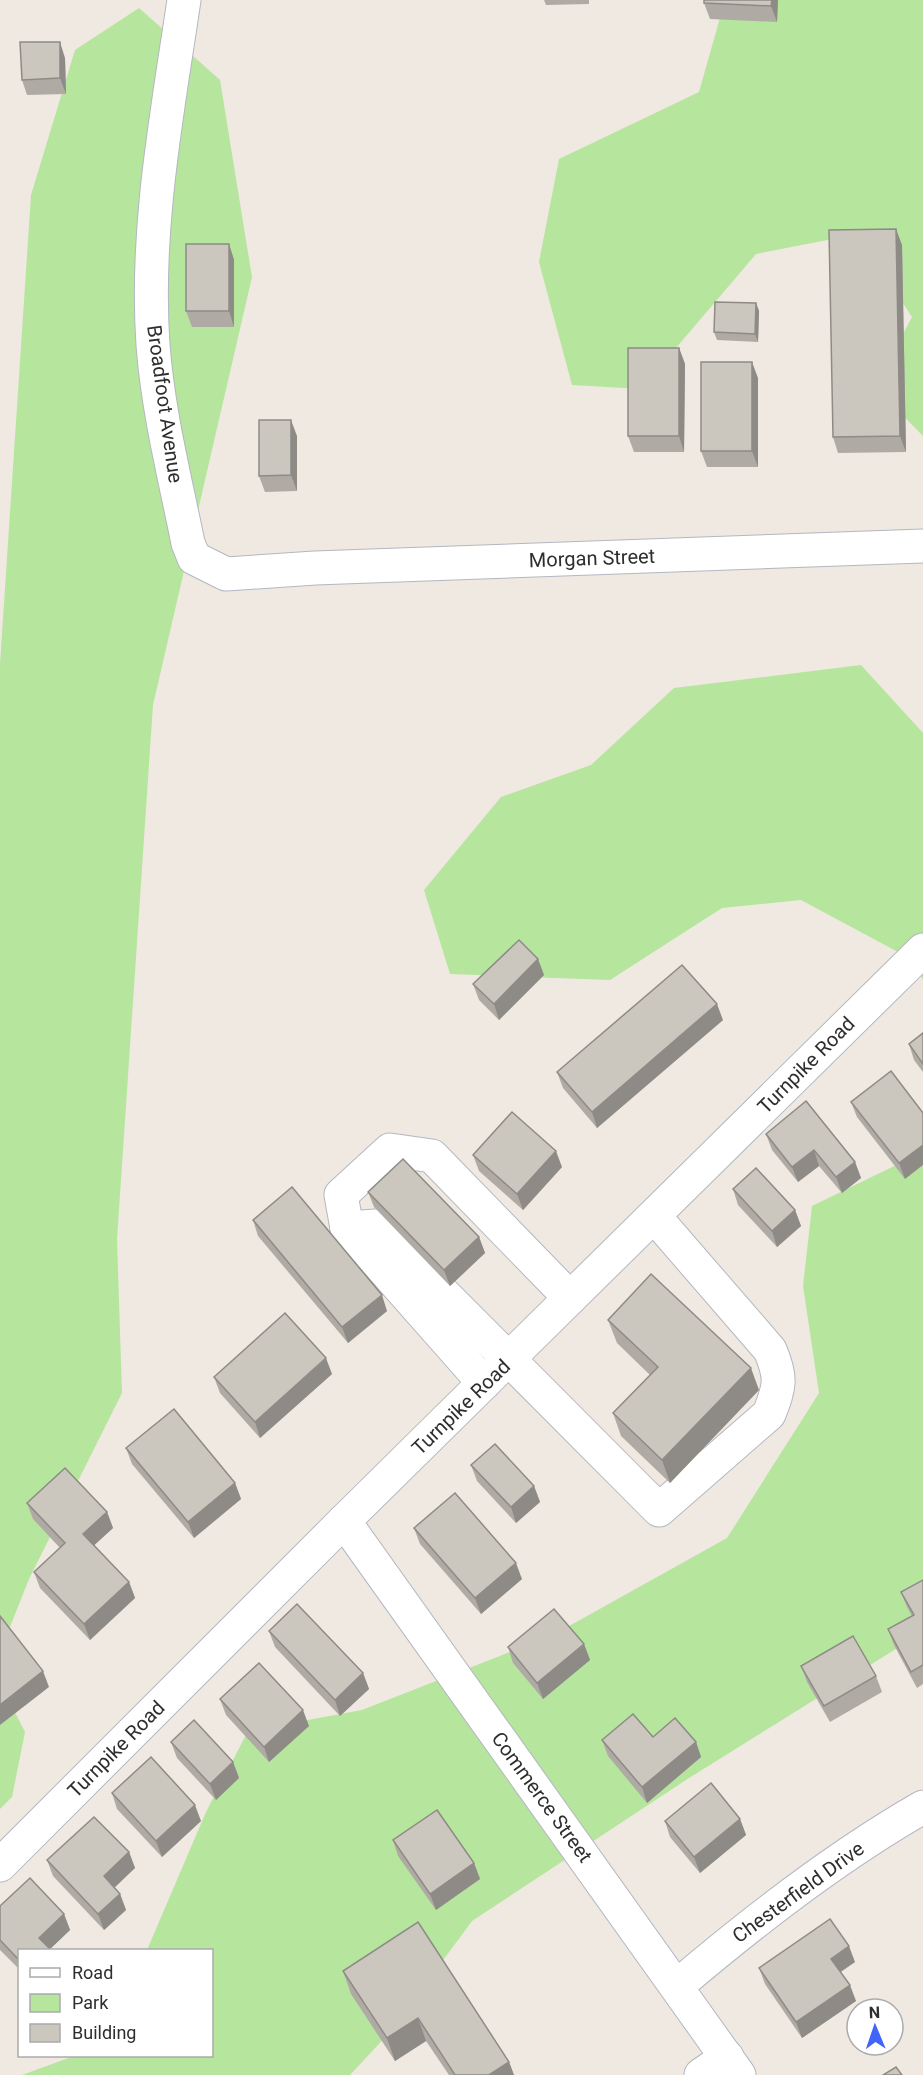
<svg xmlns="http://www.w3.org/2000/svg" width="923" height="2075" font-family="Roboto,sans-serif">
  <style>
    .green { fill: #b6e59e }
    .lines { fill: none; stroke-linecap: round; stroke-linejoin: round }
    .minor-casing { stroke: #b4b7c1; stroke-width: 35 }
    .minor { stroke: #fff; stroke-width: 33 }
    .wall { fill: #afaba4 }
    .shaded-wall { fill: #8e8b86 }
    .building { fill: #cbc7bf; stroke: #8e8b86; stroke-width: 1.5 }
    .labels { text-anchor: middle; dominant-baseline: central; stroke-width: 6; stroke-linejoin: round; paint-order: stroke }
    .street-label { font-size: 20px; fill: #2e2e2e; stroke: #fff }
  </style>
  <rect width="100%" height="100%" fill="#efe9e1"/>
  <!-- green -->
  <g class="green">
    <path d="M725,0h198v436l-48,-49 37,-70 -54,-83 -102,20 -115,135 -69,-4 -33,-123 20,-103 140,-67z"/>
    <path d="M139,8l81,72 32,197 -99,428 -36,534 5,154 -93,186 -29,73v-988l31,-469 44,-145z"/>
    <path d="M861,665l62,68v247l-10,-20 -112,-60 -79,8 -112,72 -160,-6 -26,-84 77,-93 90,-32 83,-77z"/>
    <path d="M923,1152v480l-234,146 -217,143 -82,111 -40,43h-328l52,-19h138v-106h-65l59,-138 42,-81 114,-21 191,-75 174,-97 92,-145 -16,-107 9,-80z"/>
    <path d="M0,1683l25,49 -13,65 -12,12z"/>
  </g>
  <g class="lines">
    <!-- minor casing -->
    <g class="minor-casing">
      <g id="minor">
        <path d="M184,0c-17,115 -39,228 -31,345 5,67 22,133 35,198l6,15 32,16 89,-6 608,-22"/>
        <path d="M347,1228l29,-2 283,284 110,-96c11,-28 13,-36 1,-64l-116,-134"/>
        <path d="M484,1383l-137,-155 -6,-33 49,-45 42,6 138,142"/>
        <path d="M344,1521l395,554"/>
        <path d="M0,1865l344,-344 579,-571"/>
        <path d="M677,1986c74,-63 162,-131 246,-179"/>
        <path d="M701,2075l26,-18"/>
      </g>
    </g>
    <!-- minor -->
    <use href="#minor" class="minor"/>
  </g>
  <!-- wall -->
  <g class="wall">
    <path d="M544,0h45v4l-43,1z"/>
    <path d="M778,0l-1,22 -67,-3 -6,-16z"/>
    <path d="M65,58l1,36 -39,1 -5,-15z"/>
    <path d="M229,244l5,16v67h-42l-6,-16z"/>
    <path d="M902,245l4,207 -68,1 -5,-16z"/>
    <path d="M756,303l3,8 -1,31 -41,-2 -3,-8z"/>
    <path d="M679,348l6,16 -1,88h-50l-6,-16z"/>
    <path d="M758,378v89h-51l-6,-16z"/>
    <path d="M297,436v55l-32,1 -6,-16z"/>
    <path d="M538,959l6,16 -45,45 -20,-20 -6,-16z"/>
    <path d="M723,1020l-126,108 -34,-40 -6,-16z"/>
    <path d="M923,1033v39l-9,-12 -5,-16z"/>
    <path d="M891,1071l14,108 -48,-62 -6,-15z"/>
    <path d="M766,1134l89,28 6,16 -19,15 -23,-27 -21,16 -26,-32z"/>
    <path d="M473,1155l89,12 -39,43 -44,-39z"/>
    <path d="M733,1189l62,21 6,16 -24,21 -39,-42z"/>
    <path d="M368,1192l111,45 6,16 -35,33 -76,-79z"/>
    <path d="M253,1220l134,91 -39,32 -90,-107z"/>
    <path d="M608,1320l151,70 -89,93 -49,-47 -8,-23 37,-38 -33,-32z"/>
    <path d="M332,1374l-72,64 -40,-45 -6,-16z"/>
    <path d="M126,1448l109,35 6,16 -47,39 -62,-74z"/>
    <path d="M471,1465l63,21 6,16 -24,21 -39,-42z"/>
    <path d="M27,1503l80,9 6,16 -19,17 35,37 6,16 -45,42 -50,-52 -6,-16 26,-24 -27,-29z"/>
    <path d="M414,1528l108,51 -41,35 -61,-70z"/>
    <path d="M923,1580v104l-6,4 -23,-43 -6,-16 24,-13 -5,-9 -6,-15z"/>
    <path d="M269,1631l94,42 6,16 -29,27 -65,-69z"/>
    <path d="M584,1644l6,16 -47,39 -30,-36 -5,-16z"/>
    <path d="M801,1666l75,10 6,16 -52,30 -23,-40z"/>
    <path d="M220,1699l89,27 -40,36 -43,-47z"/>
    <path d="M653,1737l43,5 5,15 -54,46 -39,-47 -6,-16z"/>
    <path d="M171,1742l62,20 6,16 -23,22 -39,-42z"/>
    <path d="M112,1793l89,28 -39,36 -45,-48z"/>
    <path d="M740,1819l6,16 -46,38 -30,-36 -5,-16z"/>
    <path d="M393,1840l81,23 6,16 -44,31 -38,-54z"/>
    <path d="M129,1852l6,16 -21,19 6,7 6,16 -22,20 -51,-54 -6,-16z"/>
    <path d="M0,1906l64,8 6,16 -20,19 -30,1v20l-20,-20z"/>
    <path d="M855,1962l-14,10 15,29 -54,37 -37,-54 -6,-16z"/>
    <path d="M343,1971l166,91 5,13h-65l-23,-34 -31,20 -44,-67z"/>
  </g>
  <!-- shaded-wall -->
  <g class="shaded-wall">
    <path d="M772,0h6l-1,22 -6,-16z"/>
    <path d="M60,42l5,16 1,36 -6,-16z"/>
    <path d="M896,229l6,16 4,207 -6,-16z"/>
    <path d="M229,244l5,16v67l-5,-16z"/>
    <path d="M756,303l3,8 -1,31 -3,-8z"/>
    <path d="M679,348l6,16 -1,88 -5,-16z"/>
    <path d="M752,362l6,16v89l-6,-16z"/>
    <path d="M291,420l6,16v55l-6,-16z"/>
    <path d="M538,959l6,16 -45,45 -5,-16z"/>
    <path d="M717,1004l6,16 -126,108 -5,-16z"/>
    <path d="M923,1145v20l-18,14 -6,-16z"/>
    <path d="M814,1150l5,16 -21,16 -6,-15z"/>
    <path d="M556,1151l6,16 -39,43 -6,-16z"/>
    <path d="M855,1162l6,16 -19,15 -6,-16z"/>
    <path d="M795,1210l6,16 -24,21 -5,-16z"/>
    <path d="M479,1237l6,16 -35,33 -6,-16z"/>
    <path d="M382,1295l5,16 -39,32 -6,-16z"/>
    <path d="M326,1358l6,16 -72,64 -5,-16z"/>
    <path d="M751,1368l8,22 -89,93 -8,-23z"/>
    <path d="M235,1483l6,16 -47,39 -6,-16z"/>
    <path d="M534,1486l6,16 -24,21 -5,-16z"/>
    <path d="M107,1512l6,16 -24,22 -6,-16z"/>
    <path d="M516,1563l6,16 -41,35 -6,-16z"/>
    <path d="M129,1582l6,16 -45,42 -6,-16z"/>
    <path d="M584,1644l6,16 -47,39 -6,-16z"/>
    <path d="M43,1671l6,16 -49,38v-20z"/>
    <path d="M363,1673l6,16 -29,27 -5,-16z"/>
    <path d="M303,1710l6,16 -40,36 -5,-15z"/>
    <path d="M696,1742l5,15 -54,46 -5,-16z"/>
    <path d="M233,1762l6,16 -23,22 -6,-16z"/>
    <path d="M195,1805l6,16 -39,36 -6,-16z"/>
    <path d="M740,1819l6,16 -46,38 -6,-16z"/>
    <path d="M129,1852l6,16 -25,24 -6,-16z"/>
    <path d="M474,1863l6,16 -44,31 -6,-16z"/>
    <path d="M120,1894l6,16 -22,20 -6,-16z"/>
    <path d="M64,1914l6,16 -21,20 -10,-12z"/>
    <path d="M849,1946l6,16 -18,12 -6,-15z"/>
    <path d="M850,1985l6,16 -54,37 -6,-16z"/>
    <path d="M418,2018l8,23 -31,20 -8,-23z"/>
    <path d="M509,2062l5,13h-25z"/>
  </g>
  <!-- building -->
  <g class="building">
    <path d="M704,0h68l-1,6 -67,-3z"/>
    <path d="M20,42h40v36l-38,2z"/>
    <path d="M896,229l4,207 -67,1 -4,-207z"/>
    <rect x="186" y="244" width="43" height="67"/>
    <path d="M715,302l41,1 -1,31 -41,-2z"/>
    <rect x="628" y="348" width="51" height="88"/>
    <rect x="701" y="362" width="51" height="89"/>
    <path d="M259,420h32v55l-32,1z"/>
    <path d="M519,940l19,19 -44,45 -21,-20z"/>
    <path d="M682,965l35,39 -125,108 -35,-40z"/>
    <path d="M923,1033v31l-14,-20z"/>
    <path d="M891,1071l32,42v32l-24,18 -48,-61z"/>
    <path d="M806,1101l49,61 -19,15 -22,-27 -22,17 -26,-33z"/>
    <path d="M512,1112l44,39 -39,43 -44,-39z"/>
    <path d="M403,1159l76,78 -35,33 -76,-78z"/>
    <path d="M756,1168l39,42 -23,21 -39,-42z"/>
    <path d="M292,1187l90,108 -40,32 -89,-107z"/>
    <path d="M651,1274l100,94 -89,92 -49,-47 45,-46 -50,-47z"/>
    <path d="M285,1313l41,45 -71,64 -41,-45z"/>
    <path d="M174,1409l61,74 -47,39 -62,-74z"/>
    <path d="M495,1444l39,42 -23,21 -40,-42z"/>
    <path d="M65,1468l42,44 -24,22 46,48 -45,42 -50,-52 31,-29 -38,-40z"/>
    <path d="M455,1493l61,70 -41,35 -61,-70z"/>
    <path d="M923,1580v85l-12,7 -23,-43 26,-14 -13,-23z"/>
    <path d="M297,1604l66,69 -28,27 -66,-69z"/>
    <path d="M554,1609l30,35 -47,39 -29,-36z"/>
    <path d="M0,1616l43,55 -43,34z"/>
    <path d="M853,1636l23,40 -52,30 -23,-40z"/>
    <path d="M259,1663l44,47 -39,37 -44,-48z"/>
    <path d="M633,1714l20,23 22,-19 21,24 -54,45 -40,-47z"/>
    <path d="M194,1720l39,42 -23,22 -39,-42z"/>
    <path d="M151,1757l44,48 -39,36 -44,-48z"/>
    <path d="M711,1783l29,36 -46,38 -29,-36z"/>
    <path d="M437,1810l37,53 -44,31 -37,-54z"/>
    <path d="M94,1817l35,35 -25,24 16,18 -22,20 -51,-54z"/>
    <path d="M30,1878l34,36 -25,24 12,12h-31v11l-20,-21v-34z"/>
    <path d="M830,1919l19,27 -18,13 19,26 -54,37 -37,-54z"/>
    <path d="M418,1922l91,140 -20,13h-34l-37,-57 -31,20 -44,-67z"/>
    <path d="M896,2067l6,8h-19z"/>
  </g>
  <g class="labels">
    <!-- street labels -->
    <g class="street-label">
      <text transform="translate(165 404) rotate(82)">Broadfoot Avenue</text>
      <text transform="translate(592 558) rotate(-2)">Morgan Street</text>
      <text transform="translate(806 1065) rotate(-45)">Turnpike Road</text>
      <text transform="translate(461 1407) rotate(-44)">Turnpike Road</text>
      <text transform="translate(116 1749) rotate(-45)">Turnpike Road</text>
      <text transform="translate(542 1797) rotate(54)">Commerce Street</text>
      <text transform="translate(798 1892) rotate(-36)">Chesterfield Drive</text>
    </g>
  </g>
  <!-- legend -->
  <rect x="18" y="1949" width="195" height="108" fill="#ffffff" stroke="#ababab" stroke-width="1.5"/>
  <rect x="30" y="1968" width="30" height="9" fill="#ffffff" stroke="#ababab" stroke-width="1.5"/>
  <text x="72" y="1979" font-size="18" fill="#2e2e2e">Road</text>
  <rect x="30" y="1994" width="30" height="18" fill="#b6e59e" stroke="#ababab" stroke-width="1.5"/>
  <text x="72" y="2009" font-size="18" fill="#2e2e2e">Park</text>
  <rect x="30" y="2024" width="30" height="18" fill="#cbc7bf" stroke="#ababab" stroke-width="1.5"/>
  <text x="72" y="2039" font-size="18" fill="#2e2e2e">Building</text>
  <!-- north arrow -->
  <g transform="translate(875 2027) rotate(358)"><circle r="28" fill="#ffffff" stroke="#ababab" stroke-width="1.5"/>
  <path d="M0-4.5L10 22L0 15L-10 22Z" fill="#4264fb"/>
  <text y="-9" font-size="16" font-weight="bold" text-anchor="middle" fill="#2e2e2e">N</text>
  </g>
</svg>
